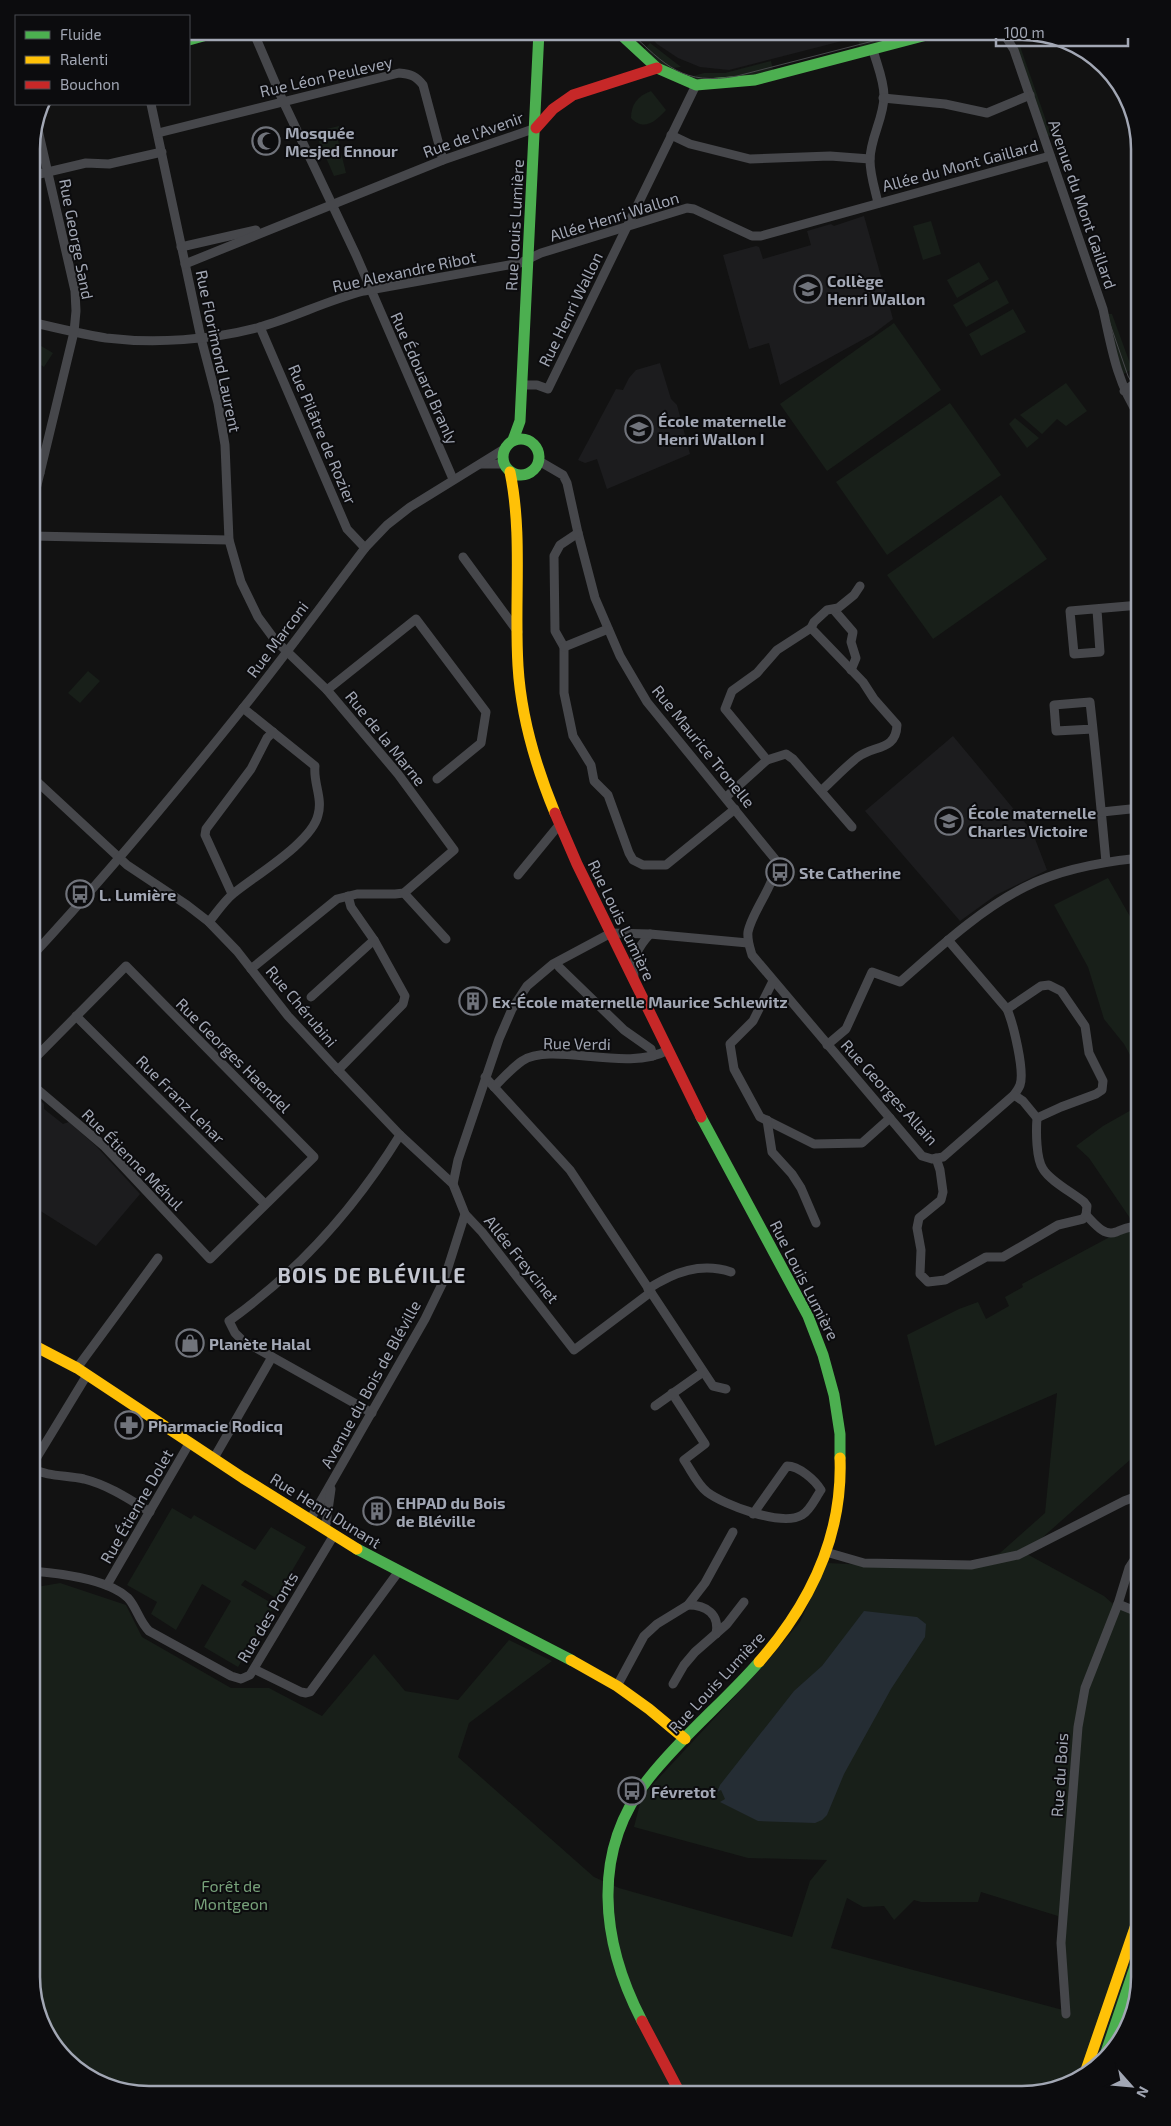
<svg xmlns="http://www.w3.org/2000/svg" width="1171" height="2126" font-family="'Exo 2',sans-serif">
  <style>
    .built { fill: #1c1c1e }
    .green { fill: #181f19; fill-rule: evenodd }
    .water { fill: #252d34 }
    .lines { fill: none; stroke-linecap: round; stroke-linejoin: round }
    .street { stroke: #46474b; stroke-width: 9 }
    .fast { stroke: #4caf50; stroke-width: 11 }
    .slow { stroke: #ffc107; stroke-width: 11 }
    .jam { stroke: #c62828; stroke-width: 11 }
    .tram { stroke: #46474a; stroke-width: 1 }
    .labels { text-anchor: middle; dominant-baseline: central; stroke-width: 4; stroke-linejoin: round; paint-order: stroke }
    .street-label { font-size: 16px; fill: #a2a7b4; stroke: #0c0c0e }
    .poi-label { font-size: 16px; font-weight: bold; fill: #a2a7b4; stroke: #0c0c0e; text-anchor: start }
    .park-label { font-size: 16px; fill: #77a17a; stroke: #0c0c0e }
    .district-label { font-size: 21px; font-weight: bold; letter-spacing: 1px; fill: #c3c6d0; stroke: #0c0c0e }
    .rim { fill: none; stroke: #a2a7b4; stroke-width: 2.5 }
  </style>
  <rect width="100%" height="100%" fill="#121212"/>
  <!-- built -->
  <g class="built">
    <path d="M645,31h236l-152,39 -29,-3 -22,-9 -21,-14z"/>
    <path d="M864,216l29,103 -20,15 -93,51 -11,-42 -20,6 -26,-94 33,-9 3,1 4,12 48,-14 -4,-14 24,-7 3,2z"/>
    <path d="M660,363l11,36 6,6 13,49 -83,35 -10,-30 -12,4 -7,-3 38,-71 7,1 6,-12 7,-8z"/>
    <path d="M953,736l79,95 15,39 -51,25 -36,26 -95,-110z"/>
    <path d="M31,1092l13,12v5l19,15 6,-2 27,24 44,48 -44,52 -65,-41v-9l3,-4 -3,-2z"/>
  </g>
  <!-- green -->
  <g class="green">
    <path d="M885,31h47l-72,19 -2,-11z"/>
    <path d="M650,43l31,24 -16,2 -23,-17z"/>
    <path d="M1020,46l31,89 -4,2 -31,-89z"/>
    <path d="M771,61l3,13 -54,8 -34,-4 18,-5h21z"/>
    <path d="M651,91l15,19c-10,11 -22,22 -35,8 0,-14 7,-22 20,-27z"/>
    <path d="M339,126l3,12 -4,2 8,33 -12,3 -17,-39 5,-7z"/>
    <path d="M931,221l10,33 -18,6 -10,-34z"/>
    <path d="M979,262l10,17 -32,19 -10,-18z"/>
    <path d="M997,280l12,23 -43,24 -13,-22z"/>
    <path d="M1013,309l13,23 -45,24 -12,-22z"/>
    <path d="M1107,314h5l20,55 -10,6z"/>
    <path d="M894,323l47,67 -114,81 -47,-67z"/>
    <path d="M31,340l22,13 -9,14 -13,-8z"/>
    <path d="M1066,383l21,28 -21,15 -9,-7 -15,15 -22,-19z"/>
    <path d="M950,403l51,72 -114,80 -51,-73z"/>
    <path d="M1015,418l24,20 -12,10 -18,-24z"/>
    <path d="M1001,495l46,64 -114,80 -46,-64z"/>
    <path d="M88,671l12,10 -20,22 -12,-10z"/>
    <path d="M1108,878l32,56v139l-16,-29 -20,-25 -16,-52 -34,-62z"/>
    <path d="M1140,1105v346l-115,102 79,43 9,8 27,12v361l-20,65 -53,44 -45,9h-880l-59,-20 -43,-53 -9,-45v-389l29,-5 66,22 16,32 89,51h38l53,28 52,-62 31,37 53,9 51,-60 43,21 -83,62 -11,34 136,120 25,11 173,49 18,-56 17,-21 -79,-2 -114,-31 8,-31 122,-131 36,-43 27,-59 123,6 50,-16 45,-40 12,-120 -122,53 -28,-111 52,-26 19,-7 8,17 23,-13 -4,-9 18,-10 -1,-3 112,-60 -45,-66 -13,-12 27,-20zM981,1892l77,24 5,94 -232,-62 16,-50 16,9 21,-1 10,14 20,-20 7,2h57z"/>
    <path d="M172,1508l19,11 3,-4 61,35 16,-23 35,20 -30,51 -31,-18 -4,5 37,22 -3,5 -3,-2 -34,57 -34,-20 27,-46 -29,-17 -26,46 -25,-16 6,-12 -30,-17z"/>
  </g>
  <!-- water -->
  <path class="water" d="M864,1611l53,6 9,7 -1,13 -34,52 -47,85 -17,41 -5,5 -7,3 -57,-2 -38,-19 5,-3 -4,-9 -4,2 3,-7 74,-94 28,-25z"/>
  <g class="lines">
    <!-- street -->
    <g class="street">
      <path d="M253,31l30,70 73,154 97,224"/>
      <path d="M1001,32l5,5 8,13 89,259c8,37 14,75 37,108"/>
      <path d="M873,50c4,15 11,30 11,46 0,22 -14,42 -14,64 0,15 5,29 8,43"/>
      <path d="M883,98l62,6 42,9 43,-18"/>
      <path d="M151,104l50,234 17,65 7,42 4,95 12,42 17,35 17,23 52,50 71,84 56,76 -50,43 -9,1h-38l-20,5 -86,70"/>
      <path d="M158,133l241,-60c12,1 17,3 24,12l20,75"/>
      <path d="M671,135l19,9 60,15 80,-3 40,3"/>
      <path d="M31,176l55,-13 23,1 53,-12"/>
      <path d="M181,247l75,-17"/>
      <path d="M185,264l258,-104 93,-32"/>
      <path d="M31,322c25,6 50,12 75,16 50,6 105,2 154,-11 35,-10 68,-27 104,-36l156,-28 21,-10 146,-45 7,1 58,27h9l289,-80"/>
      <path d="M260,327l87,202 18,19"/>
      <path d="M522,385h15l11,4 148,-304"/>
      <path d="M1124,391l16,-11"/>
      <path d="M539,461l24,14 4,8 11,50 17,65 25,58 27,46 128,157c4,22 -23,51 -27,73 -1,8 2,16 4,23l170,201 10,3 11,-2 71,-62c2,-3 5,-7 6,-10 5,-14 -7,-62 -13,-76l-59,-69"/>
      <path d="M481,464h23"/>
      <path d="M31,468l9,5"/>
      <path d="M31,510l43,-178 2,-21 -1,-20 -39,-170"/>
      <path d="M578,533l-18,12 -6,11 1,75 9,16v46l9,43 18,29 3,16 14,14 21,58 4,7 10,5h23l69,-56"/>
      <path d="M31,536l198,4"/>
      <path d="M463,557l55,75"/>
      <path d="M834,610l19,22 -2,10 5,16 -5,12"/>
      <path d="M1097,610l3,42 -26,2 -4,-43 70,-6"/>
      <path d="M564,647l44,-18"/>
      <path d="M327,690l89,-71 70,93 -5,31 -44,36"/>
      <path d="M1093,729l-37,2 -2,-26 36,-3c6,53 11,106 16,160"/>
      <path d="M767,760l-42,-51 7,-18 25,-18 20,-23 34,-22"/>
      <path d="M31,776l96,89 60,40 22,17 28,29 51,65 50,54 62,65 53,49 12,30 17,18 92,118 77,-58"/>
      <path d="M821,791c12,-11 24,-24 37,-34 16,-12 38,-6 39,-32l-23,-26 -11,-17 -52,-54 3,-6 13,-12 11,-2 16,-13 6,-9"/>
      <path d="M726,797l41,-37 19,-6 7,5 59,68"/>
      <path d="M1102,812l38,-4"/>
      <path d="M518,875l41,-50"/>
      <path d="M404,893l42,46"/>
      <path d="M232,894l-27,-59 1,-6 45,-60 16,-31 6,-6"/>
      <path d="M209,922c8,-10 16,-22 25,-29 22,-18 78,-51 84,-78 5,-17 -5,-32 -3,-49l-72,-58"/>
      <path d="M31,957c74,-80 144,-164 212,-249 42,-52 81,-106 122,-160l22,-23 23,-18 94,-58"/>
      <path d="M559,967l65,63 27,19 2,7"/>
      <path d="M634,976c-3,-17 5,-30 16,-42"/>
      <path d="M773,981l-20,40 -23,23 4,25 26,48 54,27 48,-1 28,-25"/>
      <path d="M311,997l63,-57"/>
      <path d="M1007,1009l34,-23 8,-1 12,6 24,35 4,27 14,28 -1,9 -6,4 -35,13 -24,11"/>
      <path d="M76,1016l189,188"/>
      <path d="M827,1045l19,-16 26,-57 28,10c39,-34 78,-71 125,-95 35,-18 76,-25 115,-29"/>
      <path d="M338,1070l65,-66 2,-8 -31,-56 -23,-33 -3,-11"/>
      <path d="M485,1077l85,93 143,216 13,3"/>
      <path d="M31,1084l73,62 106,113 104,-102 -188,-191 -95,96"/>
      <path d="M494,1087c9,-9 18,-19 28,-26 30,-20 105,12 146,-11"/>
      <path d="M767,1120l5,32 20,22 9,14 15,35"/>
      <path d="M936,1158l4,12 3,22 -2,8 -22,18 -2,10 4,22 -1,24 8,8 17,-2 41,-23h17l55,-32 25,-6 3,-4 1,-9 -3,-4c-11,-9 -34,-21 -41,-33 -7,-10 -7,-38 -6,-51l-14,-17 -9,-6"/>
      <path d="M453,1184l5,-24 41,-121 13,-30 15,-23 26,-22 58,-31 39,1 98,9"/>
      <path d="M1086,1215c8,8 18,22 30,17 5,-2 9,-4 15,-5l9,7"/>
      <path d="M648,1289c26,-17 53,-27 83,-17"/>
      <path d="M77,1368l81,-110"/>
      <path d="M672,1393l33,51 -21,16c7,10 13,24 23,32 17,13 75,35 95,23 8,-4 14,-18 19,-25 -6,-10 -22,-24 -34,-24l-34,48"/>
      <path d="M655,1406l48,-34"/>
      <path d="M372,1413l-130,-73 -7,-7 -6,-12c70,-50 126,-113 171,-186"/>
      <path d="M214,1458l58,-101"/>
      <path d="M31,1467l56,-92"/>
      <path d="M31,1468c17,9 35,7 53,11 24,6 45,20 66,33"/>
      <path d="M310,1520l115,-201 19,-39 21,-66"/>
      <path d="M324,1529l2,-5 5,-35"/>
      <path d="M826,1552l38,11 107,2 47,-10 106,-54 16,-6"/>
      <path d="M31,1571c27,2 77,8 97,27 9,10 11,23 21,33l82,45 10,3 9,-4 84,-140"/>
      <path d="M107,1585l83,-143"/>
      <path d="M1118,1604l22,9"/>
      <path d="M688,1605c18,0 32,9 28,29"/>
      <path d="M254,1669l47,23 5,1 4,-1 89,-121"/>
      <path d="M673,1684l11,-19 11,-13 32,-28 17,-22"/>
      <path d="M617,1686l27,-50 13,-12 31,-19 17,-22 28,-51"/>
      <path d="M1066,2014l-5,-71 17,-216 7,-39 33,-84 11,-36 11,-17"/>
    </g>
    <!-- fast -->
    <g class="fast">
      <path d="M617,31l40,37 39,17 59,-5 187,-49"/>
      <path d="M189,40l32,-9"/>
      <circle cx="521" cy="457" r="18"/>
      <path d="M513,440l7,-19 19,-390"/>
      <path d="M701,1117l107,199 15,39 11,40 6,39v24"/>
      <path d="M357,1549l214,111"/>
      <path d="M642,2021c-41,-79 -52,-170 7,-243 33,-42 75,-76 110,-116"/>
      <path d="M1105,2055l35,-103"/>
    </g>
    <!-- slow -->
    <g class="slow">
      <path d="M510,472c13,63 4,129 8,194 3,51 18,101 37,147"/>
      <path d="M31,1344l46,24 166,110 114,71"/>
      <path d="M571,1660l46,26 32,23 36,30"/>
      <path d="M759,1662c50,-57 84,-126 81,-204"/>
      <path d="M1086,2070l54,-157"/>
    </g>
    <!-- jam -->
    <g class="jam">
      <path d="M536,128l17,-19 20,-14 84,-27"/>
      <path d="M555,813l22,51 124,253"/>
      <path d="M642,2021l39,74"/>
    </g>
    <!-- tram -->
    <g class="tram">
      <path d="M629,31c37,35 54,55 108,45l175,-45"/>
      <path d="M1006,32l46,123 76,221 12,21"/>
      <path d="M189,34l11,-3"/>
    </g>
  </g>
  <!-- icons -->
  <defs>
    <g id="mosque-ring" transform="scale(1.4375)"><circle r="9.5" fill="#0c0c0e" stroke="#70737b" stroke-width="1.5"/><path d="M3.5-4.9A6 6 0 1 0 3.5 4.9A5 5 0 1 1 3.5-4.9Z" fill="#70737b"/></g>
    <g id="school-ring" transform="scale(1.4375)"><circle r="9.5" fill="#0c0c0e" stroke="#70737b" stroke-width="1.5"/><path d="M0-5L7-2L0 1L-7-2ZM-4 1L0 2.5L4 1V4Q0 6-4 4Z" fill="#70737b"/></g>
    <g id="bus-ring" transform="scale(1.4375)"><circle r="9.5" fill="#0c0c0e" stroke="#70737b" stroke-width="1.5"/><path d="M-5-6H5V4H4V6H2V4H-2V6H-4V4H-5ZM-3.5-4V0h7V-4ZM-3.5 1.2v1.5H-2V1.2ZM2 1.2v1.5H3.5V1.2Z" fill="#70737b"/></g>
    <g id="building-ring" transform="scale(1.4375)"><circle r="9.5" fill="#0c0c0e" stroke="#70737b" stroke-width="1.5"/><path d="M-4-6H4V6H1V3H-1V6H-4ZM-2.5-4.3h1.7v1.8h-1.7ZM.8-4.3h1.7v1.8H.8ZM-2.5-1h1.7V.8h-1.7ZM.8-1h1.7V.8H.8Z" fill="#70737b"/></g>
    <g id="shop-ring" transform="scale(1.4375)"><circle r="9.5" fill="#0c0c0e" stroke="#70737b" stroke-width="1.5"/><path d="M-5-2.5h2.3a2.7 3.5 0 0 1 5.4 0H5L5.5 6h-11ZM-1.5-2.5h3a1.5 2.3 0 0 0-3 0Z" fill="#70737b"/></g>
    <g id="pharmacy-ring" transform="scale(1.4375)"><circle r="9.5" fill="#0c0c0e" stroke="#70737b" stroke-width="1.5"/><path d="M-2-6h4v4h4v4h-4v4h-4v-4h-4v-4h4Z" fill="#70737b"/></g>
  </defs>
  <g fill-rule="evenodd">
    <use href="#mosque-ring" x="266" y="141"/>
    <use href="#school-ring" x="808" y="289"/>
    <use href="#school-ring" x="639" y="429"/>
    <use href="#school-ring" x="949" y="821"/>
    <use href="#bus-ring" x="780" y="872"/>
    <use href="#bus-ring" x="80" y="894"/>
    <use href="#building-ring" x="473" y="1001"/>
    <use href="#shop-ring" x="190" y="1343"/>
    <use href="#pharmacy-ring" x="129" y="1425"/>
    <use href="#building-ring" x="377" y="1511"/>
    <use href="#bus-ring" x="632" y="1791"/>
  </g>
  <g class="labels">
    <!-- street labels -->
    <g class="street-label">
      <text transform="translate(326 76) rotate(-13)">Rue Léon Peulevey</text>
      <text transform="translate(473 134) rotate(-20)">Rue de l'Avenir</text>
      <text transform="translate(960 165) rotate(-15)">Allée du Mont Gaillard</text>
      <text transform="translate(1083 204) rotate(71)">Avenue du Mont Gaillard</text>
      <text transform="translate(614 216) rotate(-17)">Allée Henri Wallon</text>
      <text transform="translate(514 225) rotate(-87)">Rue Louis Lumière</text>
      <text transform="translate(77 239) rotate(79)">Rue George Sand</text>
      <text transform="translate(404 271) rotate(-12)">Rue Alexandre Ribot</text>
      <text transform="translate(570 309) rotate(-64)">Rue Henri Wallon</text>
      <text transform="translate(219 351) rotate(78)">Rue Florimond Laurent</text>
      <text transform="translate(425 378) rotate(66)">Rue Édouard Branly</text>
      <text transform="translate(323 434) rotate(67)">Rue Pilâtre de Rozier</text>
      <text transform="translate(277 639) rotate(-53)">Rue Marconi</text>
      <text transform="translate(386 738) rotate(51)">Rue de la Marne</text>
      <text transform="translate(704 746) rotate(51)">Rue Maurice Tronelle</text>
      <text transform="translate(622 920) rotate(64)">Rue Louis Lumière</text>
      <text transform="translate(302 1006) rotate(50)">Rue Chérubini</text>
      <text transform="translate(577 1043) rotate(1)">Rue Verdi</text>
      <text transform="translate(234 1055) rotate(45)">Rue Georges Haendel</text>
      <text transform="translate(890 1092) rotate(48)">Rue Georges Allain</text>
      <text transform="translate(181 1099) rotate(45)">Rue Franz Lehar</text>
      <text transform="translate(133 1159) rotate(45)">Rue Étienne Méhul</text>
      <text transform="translate(522 1259) rotate(51)">Allée Freycinet</text>
      <text transform="translate(805 1280) rotate(63)">Rue Louis Lumière</text>
      <text transform="translate(370 1384) rotate(-61)">Avenue du Bois de Bléville</text>
      <text transform="translate(136 1506) rotate(-60)">Rue Étienne Dolet</text>
      <text transform="translate(326 1510) rotate(32)">Rue Henri Dunant</text>
      <text transform="translate(267 1617) rotate(-59)">Rue des Ponts</text>
      <text transform="translate(716 1682) rotate(-47)">Rue Louis Lumière</text>
      <text transform="translate(1059 1775) rotate(-86)">Rue du Bois</text>
    </g>
    <!-- poi labels -->
    <g class="poi-label">
      <text x="285" y="132">Mosquée<tspan x="285" dy="18">Mesjed Ennour</tspan></text>
      <text x="827" y="280">Collège<tspan x="827" dy="18">Henri Wallon</tspan></text>
      <text x="658" y="420">École maternelle<tspan x="658" dy="18">Henri Wallon I</tspan></text>
      <text x="968" y="812">École maternelle<tspan x="968" dy="18">Charles Victoire</tspan></text>
      <text x="799" y="872">Ste Catherine</text>
      <text x="99" y="894">L. Lumière</text>
      <text x="492" y="1001">Ex-École maternelle Maurice Schlewitz</text>
      <text x="209" y="1343">Planète Halal</text>
      <text x="148" y="1425">Pharmacie Rodicq</text>
      <text x="396" y="1502">EHPAD du Bois<tspan x="396" dy="18">de Bléville</tspan></text>
      <text x="651" y="1791">Févretot</text>
    </g>
    <!-- park labels -->
    <g class="park-label">
      <text x="231" y="1885">Forêt de<tspan x="231" dy="18">Montgeon</tspan></text>
    </g>
    <!-- district labels -->
    <g class="district-label">
      <text x="372" y="1274">BOIS DE BLÉVILLE</text>
    </g>
  </g>
  <!-- crop -->
  <path d="M0 0H1171V2126H0ZM149 40H1022A109 109 0 0 1 1131 149V1977A109 109 0 0 1 1022 2086H149A109 109 0 0 1 40 1977V149A109 109 0 0 1 149 40Z" fill="#0c0c0e" fill-rule="evenodd"/>
  <path class="rim" d="M149 40H1022A109 109 0 0 1 1131 149V1977A109 109 0 0 1 1022 2086H149A109 109 0 0 1 40 1977V149A109 109 0 0 1 149 40Z"/>
  <!-- legend -->
  <rect x="15" y="15" width="175" height="90" fill="#0c0c0e" stroke="#484a50"/>
  <rect x="25" y="31" width="25" height="8" fill="#4caf50" stroke="#484a50"/>
  <text x="60" y="40" font-size="15" fill="#a2a7b4">Fluide</text>
  <rect x="25" y="56" width="25" height="8" fill="#ffc107" stroke="#484a50"/>
  <text x="60" y="65" font-size="15" fill="#a2a7b4">Ralenti</text>
  <rect x="25" y="81" width="25" height="8" fill="#c62828" stroke="#484a50"/>
  <text x="60" y="90" font-size="15" fill="#a2a7b4">Bouchon</text>
  <!-- north arrow -->
  <g transform="translate(1131 2086) rotate(117)" stroke="#0c0c0e" stroke-width="4" paint-order="stroke">
  <path d="M0-4L9 19L0 12L-9 19Z" fill="#a2a7b4"/>
  <text y="-8" font-size="14" font-weight="bold" text-anchor="middle" fill="#a2a7b4">N</text>
  </g>
  <!-- scale -->
  <path d="M996 38v8h132v-8" fill="none" stroke="#a2a7b4" stroke-width="2.5"/>
  <text x="1004" y="38" font-size="15" fill="#a2a7b4" stroke="#0c0c0e" stroke-width="4" paint-order="stroke">100 m</text>
</svg>
